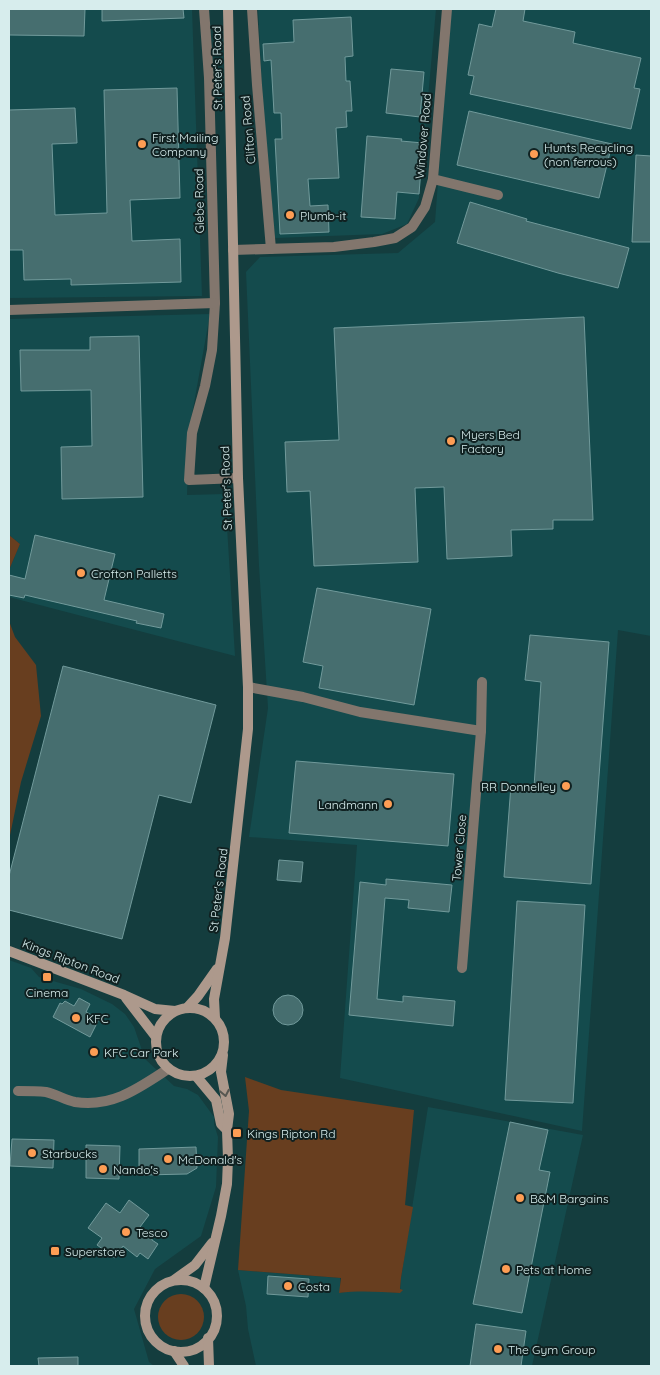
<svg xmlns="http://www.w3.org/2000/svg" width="660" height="1375" font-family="Quicksand,sans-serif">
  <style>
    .built { fill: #144b4d }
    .green { fill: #683e1f }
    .building { fill: #466e6f; stroke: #719a9b }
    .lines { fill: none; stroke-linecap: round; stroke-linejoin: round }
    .street { stroke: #82766d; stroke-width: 10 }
    .secondary { stroke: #ad998c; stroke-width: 10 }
    .oneway { stroke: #575751 }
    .poi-dot { fill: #fd9d54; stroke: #102121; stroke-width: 2 }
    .labels { text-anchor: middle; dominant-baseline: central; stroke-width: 4; stroke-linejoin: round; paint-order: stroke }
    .street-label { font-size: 12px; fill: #d7eded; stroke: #102121 }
    .poi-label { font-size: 12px; fill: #d7eded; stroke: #102121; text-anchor: start }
  </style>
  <rect width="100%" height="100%" fill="#143d3e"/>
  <!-- built -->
  <g class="built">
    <path d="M9,9h183l10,287 -193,2z"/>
    <path d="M258,9h178l-17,189 -12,26 -25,10 -107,4 -12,-131z"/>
    <path d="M451,9h200v627l-33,-6 -36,501 -242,-53 17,-233 -108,-8 19,-129 -9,-142 -13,-294 14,-15 138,-4 37,-31z"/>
    <path d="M210,314l-21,117 -2,64 38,-1 10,162 -226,-59v-27l11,-26 -11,-9v-216z"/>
    <path d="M9,960l22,8 8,9 42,12 31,15 13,10 9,13 11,32 29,27 13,3 11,6 16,22v7l4,13 -2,50 -15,49 -46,33 -21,40 15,53 5,4h-145z"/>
    <path d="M428,1107l155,28 -51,231h-276l-8,-37 -2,-23 -8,-36 102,8v15l10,-2h26l24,2 1,-15z"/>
  </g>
  <!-- green -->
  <g class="green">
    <path d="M9,535l11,9 -11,26z"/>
    <path d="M9,621l6,16 21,28 5,51 -20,66 -12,58z"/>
    <path d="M245,1077l36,13 133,20 -9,95 8,2 -12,71 -1,11 3,1 -3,3c-20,-1 -40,-3 -61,0l2,-15 -103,-8 11,-159z"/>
    <circle cx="181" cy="1317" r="23"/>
  </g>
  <!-- building -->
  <g class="building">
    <path d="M9,9h76l-1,27 -75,-1z"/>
    <path d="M102,9h81l1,9 -82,3z"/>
    <path d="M496,9h29l-2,12 52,11 -2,11 68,15 -7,30 6,1 -9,40 -161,-35 4,-18 -6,-1 11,-51 13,3z"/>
    <path d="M351,17l2,39 -8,1 1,24h4l2,30h-6l1,16 -11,1 3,50 -31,1 2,27 18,-1 1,27 -49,2 -5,-95h7l-1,-26h-7l-3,-53 -7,1 -1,-17 31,-2 -1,-22z"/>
    <path d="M391,69l33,3 -4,45 -34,-4z"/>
    <path d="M177,88l3,110 -50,2 2,41 48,-2 1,43 -110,3v-6l-47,1 -1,-30h-14v-140l66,-2 2,35 -25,1 3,71 52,-2 -3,-123z"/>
    <path d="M469,111l143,33 -13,54 -142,-33z"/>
    <path d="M367,136l35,3 -1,2 22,2 -4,51 -22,-2 -2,27 -34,-2z"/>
    <path d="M636,155l15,1v86h-19z"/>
    <path d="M470,202l57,17 -1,2 103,27 -11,40 -60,-15 -101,-30z"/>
    <path d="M584,317l9,203h-40v9l-42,1 1,26 -65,3 -3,-72 -29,1 3,74 -104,4 -4,-75 -23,1 -2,-50 54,-2 -5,-112z"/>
    <path d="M139,336l4,161 -81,2 -1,-52 31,-1 -1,-56 -70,1 -1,-41h70v-13z"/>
    <path d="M35,535l80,19 -11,46 60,14 -3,14 -25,-5 1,-2 -112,-26 -1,3 -15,-3v-20l16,4z"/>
    <path d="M317,588l114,21 -17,96 -95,-17 4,-22 -20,-4z"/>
    <path d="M530,635l79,7 -18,242 -87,-7 7,-92 23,2 7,-105 -16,-2z"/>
    <path d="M63,666l153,39 -25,98 -32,-8 -37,144 -113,-29v-34z"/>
    <path d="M296,761l158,13 -6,72 -159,-13z"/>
    <path d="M279,860l24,2 -2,20 -24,-2z"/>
    <path d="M386,879l66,6 -3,27 -41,-4 1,-8 -24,-2 -8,101 26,3v-6l52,5 -2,25 -104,-11 11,-133 26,3z"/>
    <path d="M517,901l68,4 -12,198 -68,-3z"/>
    <circle cx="288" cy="1010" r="15"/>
    <path d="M79,998l11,6 -4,8 13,7 -9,18 -37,-20 7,-14 2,1 3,-3 9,5z"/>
    <path d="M510,1122l38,8 -9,40 11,2 -28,141 -49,-9z"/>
    <path d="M12,1139l42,1 -1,28 -43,-2z"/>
    <path d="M86,1145l34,1 -1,33 -33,-1z"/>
    <path d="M196,1147l1,21 -10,6 -43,1v-5h-5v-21z"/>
    <path d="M129,1200l20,15 -9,12 12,9v4l6,4 -10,15 -8,-6 -3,4 -14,-11 -8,12 -18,-13 5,-7 -14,-10 18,-25 14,10z"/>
    <path d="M268,1276l41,3 -1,18 -41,-3z"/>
    <path d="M476,1324l50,7 -5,35h-51z"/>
    <path d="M78,1357v9h-39l-1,-8z"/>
  </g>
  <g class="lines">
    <!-- street -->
    <g class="street">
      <path d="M204,9l5,69 6,225 -3,47 -7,36 -13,47 -3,47 49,-2"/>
      <path d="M252,9l5,76 14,164"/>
      <path d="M433,179l65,16"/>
      <path d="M233,250l101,-3 40,-5 21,-4 17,-11 13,-20 8,-28 14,-170"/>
      <path d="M9,310l206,-7"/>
      <path d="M248,687l55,10 57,15 121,19"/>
      <path d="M462,968l19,-237 1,-49"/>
      <path d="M18,1091c9,0 19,0 28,1 10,2 19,8 29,10 37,6 64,-14 93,-33"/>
    </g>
    <!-- secondary -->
    <g class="secondary">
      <path d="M9,951l115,44 31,14 20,2"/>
      <path d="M126,998l30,39"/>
      <circle cx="190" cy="1042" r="34"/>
      <path d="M187,1008l11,-12 19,-27"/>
      <path d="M215,1018l-1,-19 11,-61 23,-209v-42l-10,-209 -10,-469"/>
      <path d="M196,1076l20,24 5,24 6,6"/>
      <path d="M174,1280l21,-15 17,-22"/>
      <circle cx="181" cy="1316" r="36"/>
      <path d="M204,1288l17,-72 6,-32 1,-25 -1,-29 2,-16 -8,-42 2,-17"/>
      <path d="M208,1338l1,28"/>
      <path d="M174,1351l10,15"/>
    </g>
  </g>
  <!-- one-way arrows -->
  <defs><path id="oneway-chevron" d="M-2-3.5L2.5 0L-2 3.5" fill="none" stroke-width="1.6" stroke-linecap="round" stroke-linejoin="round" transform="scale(1.25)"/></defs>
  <use class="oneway" href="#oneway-chevron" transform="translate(225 1093) rotate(79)"/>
  <!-- markers -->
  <g class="poi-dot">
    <circle cx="142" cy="144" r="5"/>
    <circle cx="534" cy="154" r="5"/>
    <circle cx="290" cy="215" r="5"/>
    <circle cx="451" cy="441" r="5"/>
    <circle cx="81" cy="573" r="5"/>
    <circle cx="566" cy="786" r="5"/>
    <circle cx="388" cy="804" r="5"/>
    <rect x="42" y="972" width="10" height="10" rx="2.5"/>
    <circle cx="76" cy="1018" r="5"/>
    <circle cx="94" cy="1052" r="5"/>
    <rect x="232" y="1128" width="10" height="10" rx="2.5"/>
    <circle cx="32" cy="1153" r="5"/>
    <circle cx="168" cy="1159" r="5"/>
    <circle cx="103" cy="1169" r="5"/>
    <circle cx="520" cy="1198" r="5"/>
    <circle cx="126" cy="1232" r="5"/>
    <rect x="50" y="1246" width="10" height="10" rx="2.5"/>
    <circle cx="506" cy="1269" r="5"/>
    <circle cx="288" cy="1286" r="5"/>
    <circle cx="498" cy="1349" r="5"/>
  </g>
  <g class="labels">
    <!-- street labels -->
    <g class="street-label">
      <text transform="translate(217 68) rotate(-91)">St Peter's Road</text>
      <text transform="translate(248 130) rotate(-95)">Clifton Road</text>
      <text transform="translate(423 136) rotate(-85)">Windover Road</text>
      <text transform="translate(199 201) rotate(-91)">Glebe Road</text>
      <text transform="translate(226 488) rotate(-92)">St Peter's Road</text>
      <text transform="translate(459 848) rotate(-85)">Tower Close</text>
      <text transform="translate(218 890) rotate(-83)">St Peter's Road</text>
      <text transform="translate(71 961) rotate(21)">Kings Ripton Road</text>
    </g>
    <!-- poi labels -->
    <g class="poi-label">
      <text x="152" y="137">First Mailing<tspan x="152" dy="14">Company</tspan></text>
      <text x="544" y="147">Hunts Recycling<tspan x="544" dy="14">(non ferrous)</tspan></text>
      <text x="300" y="215">Plumb-it</text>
      <text x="461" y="434">Myers Bed<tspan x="461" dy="14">Factory</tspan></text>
      <text x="91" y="573">Crofton Palletts</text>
      <text x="556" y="786" text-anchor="end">RR Donnelley</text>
      <text x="378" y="804" text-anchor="end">Landmann</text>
      <text x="47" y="992" text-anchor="middle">Cinema</text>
      <text x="86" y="1018">KFC</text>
      <text x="104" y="1052">KFC Car Park</text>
      <text x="247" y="1133">Kings Ripton Rd</text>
      <text x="42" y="1153">Starbucks</text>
      <text x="178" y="1159">McDonald's</text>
      <text x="113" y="1169">Nando's</text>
      <text x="530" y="1198">B&amp;M Bargains</text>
      <text x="136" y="1232">Tesco</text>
      <text x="65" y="1251">Superstore</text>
      <text x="516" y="1269">Pets at Home</text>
      <text x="298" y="1286">Costa</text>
      <text x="508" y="1349">The Gym Group</text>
    </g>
  </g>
  <!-- border -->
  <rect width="660" height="1375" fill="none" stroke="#d7eded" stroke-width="20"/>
</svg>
